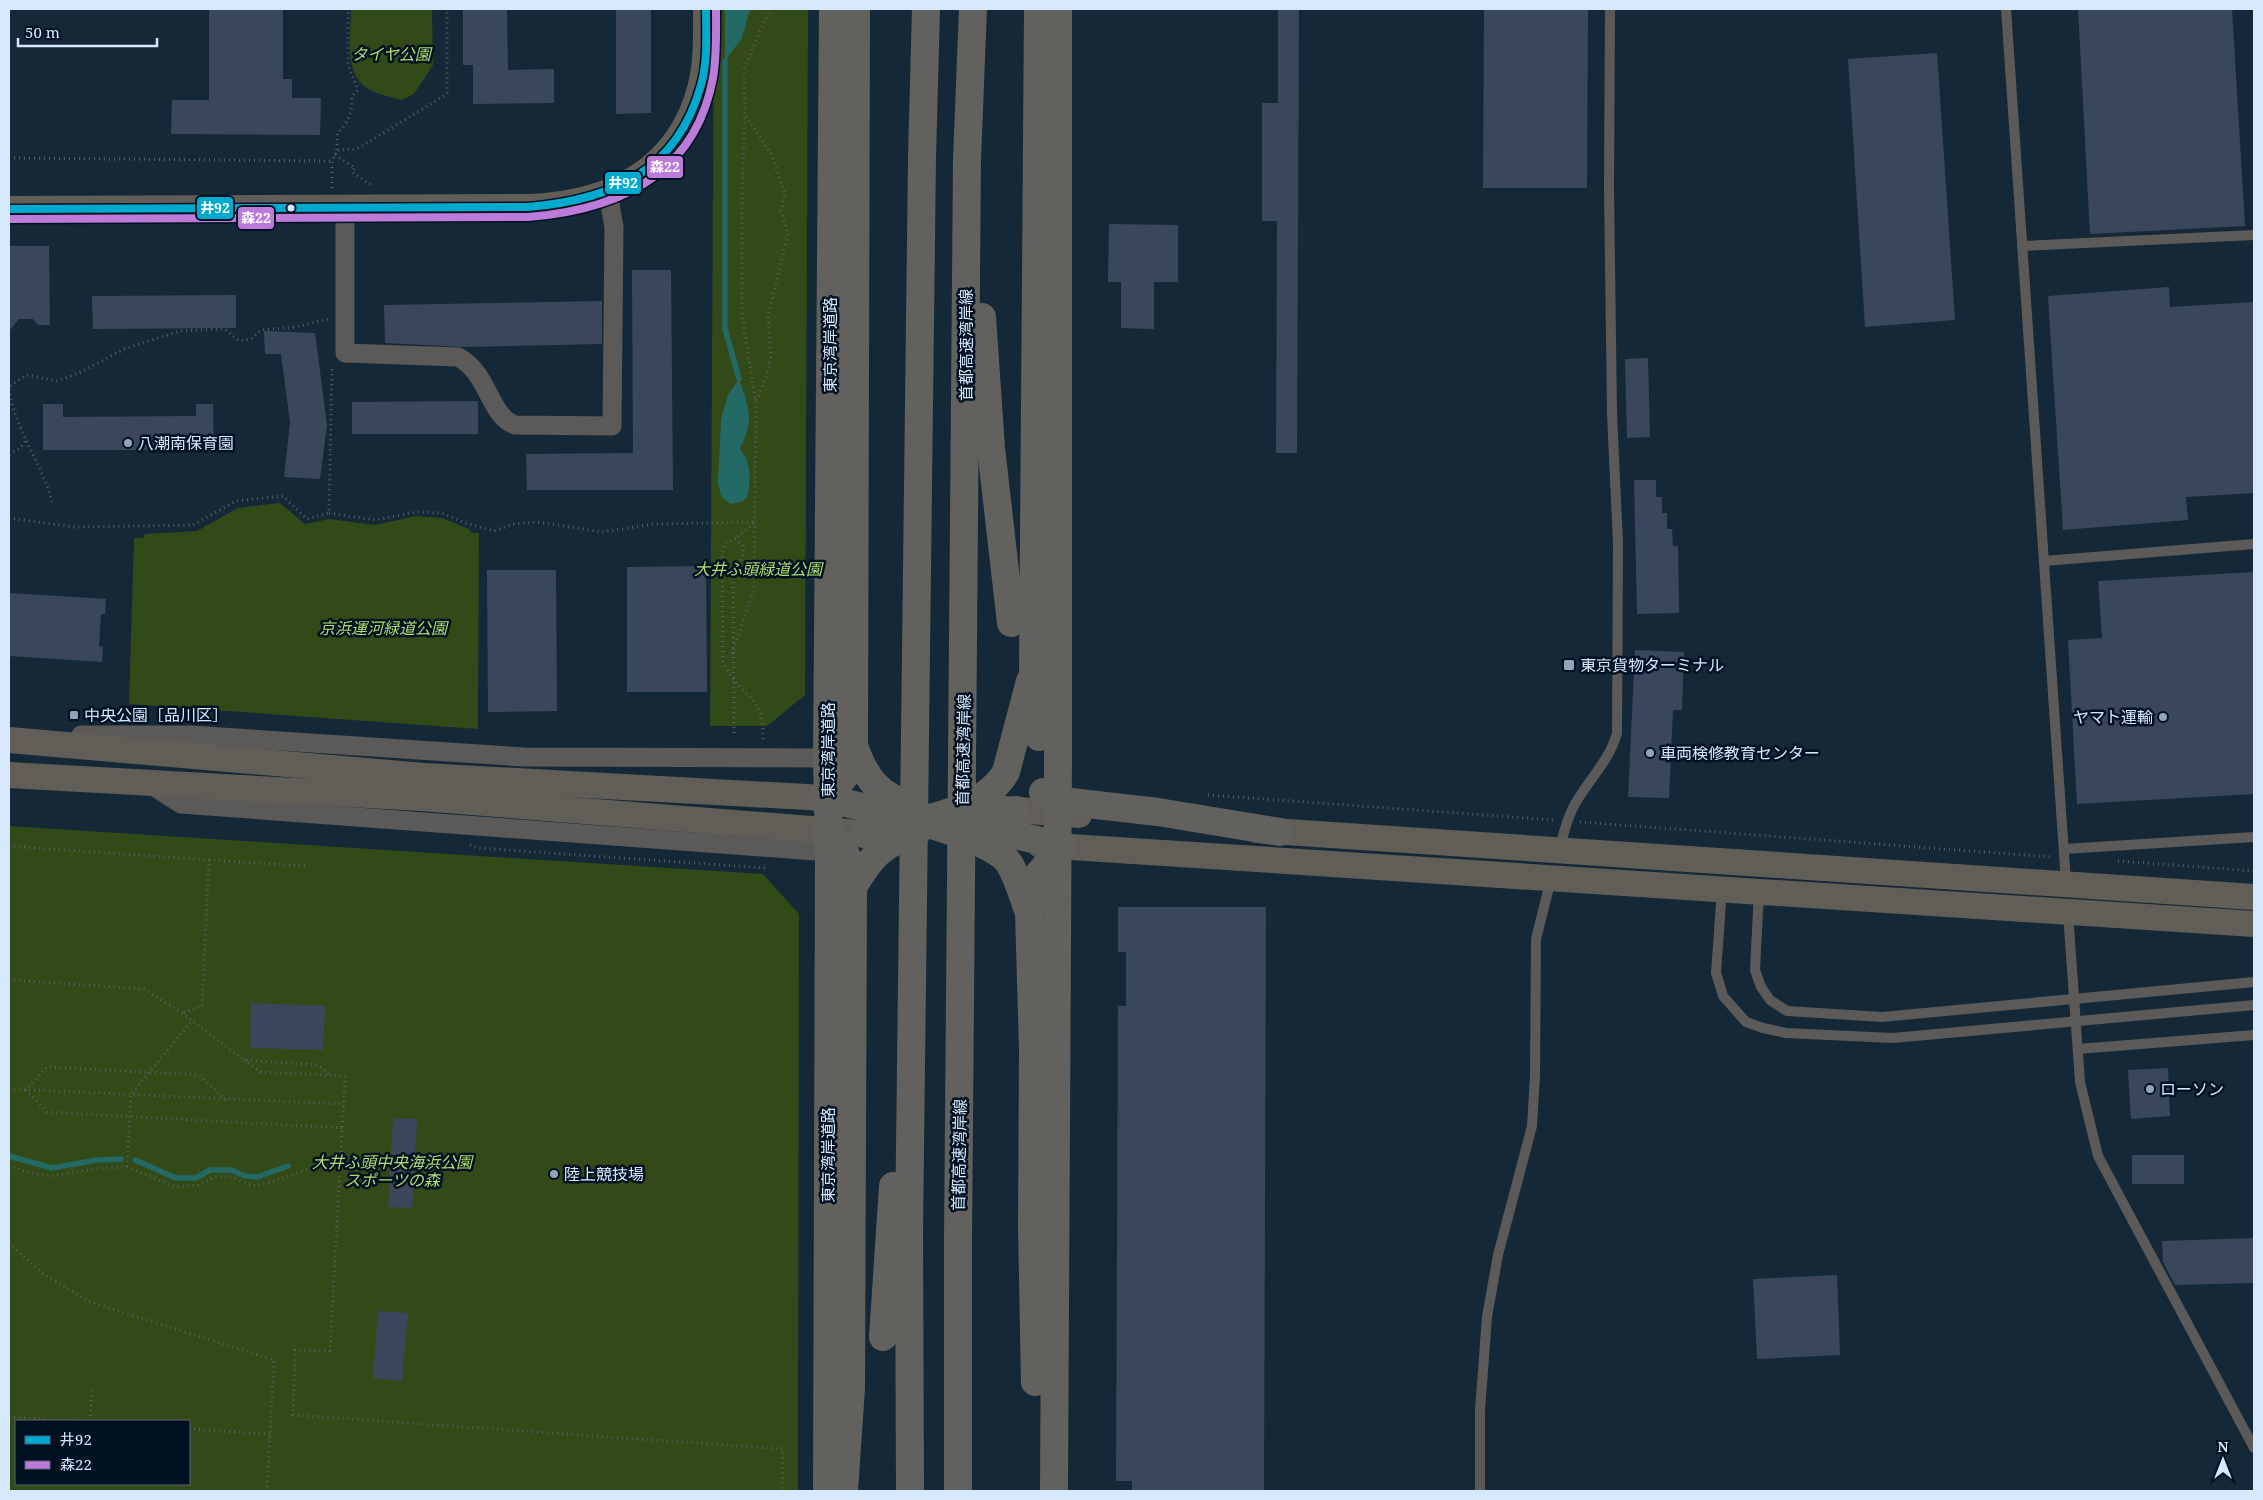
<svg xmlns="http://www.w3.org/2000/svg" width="2263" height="1500" font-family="'Noto Serif','Noto Sans JP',serif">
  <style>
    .green { fill: #324a18; fill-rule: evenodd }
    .water { fill: #236965 }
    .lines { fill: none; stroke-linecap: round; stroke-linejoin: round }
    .stream { stroke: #236965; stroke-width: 5.5 }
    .building { fill: #3a475b }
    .path { stroke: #5b5e60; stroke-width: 3; stroke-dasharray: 1 4; stroke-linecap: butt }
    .lane { stroke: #5c5a59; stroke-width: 10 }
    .street { stroke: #5c5a59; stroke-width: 19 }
    .secondary { stroke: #615e58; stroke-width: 26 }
    .highway { stroke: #63615d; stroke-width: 28 }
    .bus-1-casing { stroke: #021121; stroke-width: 11 }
    .bus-2-casing { stroke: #021121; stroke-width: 11 }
    .bus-1 { stroke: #00a9ce; stroke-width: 8 }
    .bus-2 { stroke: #bd7bd9; stroke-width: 8 }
    .bus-dot { fill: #d6e9fc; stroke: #021121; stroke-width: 2 }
    .poi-dot { fill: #92a5b7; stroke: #021121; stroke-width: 2 }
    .labels { text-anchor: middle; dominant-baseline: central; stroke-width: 5; stroke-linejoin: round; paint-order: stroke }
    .park-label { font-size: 16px; font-style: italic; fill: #adde6d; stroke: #021121 }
    .street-label { font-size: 16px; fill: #d6e9fc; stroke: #021121 }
    .poi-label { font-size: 16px; fill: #d6e9fc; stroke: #021121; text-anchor: start }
    .line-badge { stroke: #021121; stroke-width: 2 }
    .badge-label { font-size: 14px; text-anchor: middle; font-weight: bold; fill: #fff }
  </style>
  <rect width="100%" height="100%" fill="#152837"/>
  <!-- green -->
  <g class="green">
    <path d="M351,9h81l1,56 -19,29 -12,6c-10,-3 -21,-5 -30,-9 -30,-13 -21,-56 -21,-82z"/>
    <path d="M714,9h94l-3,686 -38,31h-57z"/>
    <path d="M280,503l25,21 24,-5 46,6 41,-9 26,2 27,11 3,4h7l-1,196 -349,-25 5,-166h9l2,-4 52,-3 41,-23z"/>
    <path d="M9,826l754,48 36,40 -1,577h-789zM16,1421h173v63h-173z"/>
  </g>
  <!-- water -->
  <g class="water">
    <path d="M725,9h25l-8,29 -17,23z"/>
    <path d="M739,379c10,30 16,40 1,70 12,15 11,31 7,49l-6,4 -11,2 -9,-8 -3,-13 3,-64 7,-24z"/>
  </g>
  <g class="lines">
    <!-- stream -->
    <g class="stream">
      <path d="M725,61v268l14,50"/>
      <path d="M9,1156l43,12 45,-8 24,-1"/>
      <path d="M135,1160l41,18h20l14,-8h21l14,6 12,1 31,-11"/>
    </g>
  </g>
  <!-- building -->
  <g class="building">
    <path d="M209,9h74v70h9v19h29l-1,37 -149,-1 1,-34h37z"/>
    <path d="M463,9h44l1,61 46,-1v34l-81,1v-39h-10z"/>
    <path d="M616,9h35v104l-35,1z"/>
    <path d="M1278,9h21l-2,444h-21l1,-232h-15v-118h16z"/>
    <path d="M1484,9h104l-1,179h-104z"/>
    <path d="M2078,9h154l13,217 -155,8z"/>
    <path d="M1937,53l18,267 -90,7 -17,-268z"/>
    <path d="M1109,224l69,1v57h-24v47l-33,-1v-46h-13z"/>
    <path d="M9,246h40l1,79h-12l-5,-6h-14l-10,12z"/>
    <path d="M632,270h39l2,220h-146l-1,-36 107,-1z"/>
    <path d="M2169,287l1,20 84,-5v191l-68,4 2,23 -125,10 -15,-234z"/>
    <path d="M236,295v33l-143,1 -1,-33z"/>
    <path d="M602,301v43l-140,3 -77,-4 -1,-38z"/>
    <path d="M264,331l51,2 12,92 -7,54 -36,-2 6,-55 -9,-68h-16z"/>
    <path d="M1648,358l2,79 -23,1 -2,-79z"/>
    <path d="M478,401v33h-126v-32z"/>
    <path d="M43,404h20v13l133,-1v-12h17l1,46h-171z"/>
    <path d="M1634,480h22v17h6v16h5v16h5l1,17h5l1,67 -42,1z"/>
    <path d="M706,566l1,126h-80v-125z"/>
    <path d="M487,570h69l1,141 -69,1z"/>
    <path d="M2254,572v222l-177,10 -9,-164 34,-2 -4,-57z"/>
    <path d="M9,593l97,6 -1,15h-4l-2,32 4,1 -1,15 -93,-6z"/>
    <path d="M1635,650l49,2 -2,58h-9l-4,88 -41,-1z"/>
    <path d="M1118,907h148l-2,584h-132v-10h-16l2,-475h8v-54h-8z"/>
    <path d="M251,1003l74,3 -2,44 -73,-2z"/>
    <path d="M2168,1068l2,48 -39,3 -3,-49z"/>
    <path d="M393,1118l24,1 -5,89 -24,-1z"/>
    <rect x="2132" y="1155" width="52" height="29"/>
    <path d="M2254,1238v45l-79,2 -12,-23 -1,-21z"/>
    <path d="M1837,1275l3,80 -83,4 -4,-80z"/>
    <path d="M378,1311l30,2 -6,68 -29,-3z"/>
  </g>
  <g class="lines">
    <!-- path -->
    <g class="path">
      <path d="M746,116l26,39 13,40 -4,16 7,23 -20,81 3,41 -5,22 -10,23"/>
      <path d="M337,150v-16c12,-13 15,-21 15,-38l6,-6 -10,-25v-56"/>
      <path d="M335,155l20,13 -3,4 19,13"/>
      <path d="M9,158l323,3"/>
      <path d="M332,188v-27l5,-11 20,-1 90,-55v-85"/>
      <path d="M9,454l10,-5 8,-10"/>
      <path d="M52,502c-10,-39 -39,-76 -43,-115l17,-12 32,6 25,-10 41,-22 56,-18 45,-2 14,12 12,-2 10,-9 34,-3 34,-8"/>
      <path d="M329,513l46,7 41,-8 26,1 23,10 29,8 19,-7 25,-2 64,10 53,-8 100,-2 -20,17"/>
      <path d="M9,518l64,9 120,-2 43,-24 47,-5 24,23 22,-6 3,-147"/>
      <path d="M732,654l22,-66 2,-184 -14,-89v-114l3,-86 -1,-46 26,-60"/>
      <path d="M734,733l-1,-161 10,-16v-11l-8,-6 -10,4 -3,11 1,107c15,38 42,30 40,79"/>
      <path d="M1208,795l346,25"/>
      <path d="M1580,822l472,35"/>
      <path d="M470,845l8,3 287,20v-4"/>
      <path d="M9,846l200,14 -7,146 -20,7"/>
      <path d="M209,860l98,6"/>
      <path d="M2118,861l136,10"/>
      <path d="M9,980l135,9 38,24 62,47 74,5 11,9"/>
      <path d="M244,1060l17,12 84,4 -15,275 -35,-1 -2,65 490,34 -1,42"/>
      <path d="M9,1089l335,15"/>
      <path d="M226,1100l-27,-25 -152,-8 -21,23 21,22 295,16"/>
      <path d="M9,1165l21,8 22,3 48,-8 27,-1 49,20 24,-2 14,-8 15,-1 26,10 20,-5 41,-15 24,1"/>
      <path d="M127,1167l4,-73 61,-73"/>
      <path d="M9,1243l34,31 47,28 184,58 -7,131"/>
      <path d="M9,1417l58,4"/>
      <path d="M90,1421l2,-34"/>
      <path d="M189,1429l81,5"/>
    </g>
    <!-- lane -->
    <g class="lane">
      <path d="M2006,9l60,874"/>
      <path d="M2022,246l232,-11"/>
      <path d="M2044,561l210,-17"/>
      <path d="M2064,849l190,-12"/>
      <path d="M1559,850c5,-17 9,-36 19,-51 14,-23 32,-40 39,-66l1,-190 -6,-129 -3,-227 1,-178"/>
      <path d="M1722,889l-6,84 7,23 23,26 17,6 23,5 107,5 361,-33"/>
      <path d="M1759,892l-4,78 6,17 9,13 17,11 95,6 372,-35"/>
      <path d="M2068,913l12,169 18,74 156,292"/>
      <path d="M2078,1049l176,-14"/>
      <path d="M1480,1491v-81l7,-93 11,-62 34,-129 3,-50 1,-137 15,-60"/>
    </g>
    <!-- street -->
    <g class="street">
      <path d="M345,208v145l113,4c31,16 31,59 57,68l97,1 2,-199 -6,-34"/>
      <path d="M81,735h110l333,22 303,1"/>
      <path d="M150,784l31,20 648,48"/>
    </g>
    <!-- secondary -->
    <g class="secondary">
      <path d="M9,209l519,-2c82,-3 152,-36 173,-122 6,-25 5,-51 5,-76"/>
      <path d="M9,740l415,36 418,23"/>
      <path d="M9,775l412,23 465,37"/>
      <path d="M993,808l86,7"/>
      <path d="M1257,830l997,67"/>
      <path d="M1040,845l1214,79"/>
    </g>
    <!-- highway -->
    <g class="highway">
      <path d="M1038,9l-5,661 6,31v36"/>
      <path d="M982,317l9,131 20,175"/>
      <path d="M854,746c12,34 25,50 61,61"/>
      <path d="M1043,792l3,5 7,3 105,12 122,20"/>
      <path d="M820,798c24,-15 29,-24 34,-52l2,-737"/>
      <path d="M820,798c38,7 168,35 189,65 9,15 14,34 20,50"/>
      <path d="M965,822l51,-12"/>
      <path d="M970,825l93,21"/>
      <path d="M826,833c21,9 24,33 27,54l-2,501 -7,103"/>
      <path d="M863,834c45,-12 118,-19 143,-62l24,-91"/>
      <path d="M853,887c17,-28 29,-45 63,-53"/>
      <path d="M883,1337l10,-151"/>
      <path d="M1035,1382l-3,-156 1,-177 -4,-136 5,-34 29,-32"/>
      <path d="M827,1491l2,-639 -2,-94 6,-749"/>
      <path d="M910,1491l-1,-260 13,-1074 4,-148"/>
      <path d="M958,1491v-251l9,-1081 6,-150"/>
      <path d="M1054,1491l4,-734v-748"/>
    </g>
    <!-- bus-1 casing -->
    <g class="bus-1-casing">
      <path id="bus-1" d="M9,209l519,-2c83,-7 149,-35 173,-122 7,-24 5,-51 5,-76"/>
    </g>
    <!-- bus-2 casing -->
    <g class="bus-2-casing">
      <path id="bus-2" d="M9,219l519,-2c90,-7 167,-42 185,-139 4,-23 3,-46 3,-69"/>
    </g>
    <!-- bus-1 -->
    <use href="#bus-1" class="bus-1"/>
    <!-- bus-2 -->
    <use href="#bus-2" class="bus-2"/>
  </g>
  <!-- markers -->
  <circle class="bus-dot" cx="291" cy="208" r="4.5"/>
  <g class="poi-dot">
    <circle cx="128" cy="443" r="5"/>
    <rect x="1563" y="659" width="12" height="12" rx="2.5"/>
    <rect x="69" y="710" width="10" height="10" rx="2.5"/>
    <circle cx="2163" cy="717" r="5"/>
    <circle cx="1650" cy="753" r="5"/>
    <circle cx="2150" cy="1089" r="5"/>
    <circle cx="554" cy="1174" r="5"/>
  </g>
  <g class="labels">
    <!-- park labels -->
    <g class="park-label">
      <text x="391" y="54">タイヤ公園</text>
      <text x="758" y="569">大井ふ頭緑道公園</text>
      <text x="383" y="628">京浜運河緑道公園</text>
      <text x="392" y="1162">大井ふ頭中央海浜公園<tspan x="392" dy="18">スポーツの森</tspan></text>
    </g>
    <!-- street labels -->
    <g class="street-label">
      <text transform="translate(830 345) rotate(-90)">東京湾岸道路</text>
      <text transform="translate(966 345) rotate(-90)">首都高速湾岸線</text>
      <text transform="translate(828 750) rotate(-90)">東京湾岸道路</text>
      <text transform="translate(963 750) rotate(-89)">首都高速湾岸線</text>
      <text transform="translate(828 1155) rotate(-90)">東京湾岸道路</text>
      <text transform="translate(959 1155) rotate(-89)">首都高速湾岸線</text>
    </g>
    <!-- poi labels -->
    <g class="poi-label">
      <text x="138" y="443">八潮南保育園</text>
      <text x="1580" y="665">東京貨物ターミナル</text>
      <text x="84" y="715">中央公園［品川区］</text>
      <text x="2153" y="717" text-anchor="end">ヤマト運輸</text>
      <text x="1660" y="753">車両検修教育センター</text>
      <text x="2160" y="1089">ローソン</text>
      <text x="564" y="1174">陸上競技場</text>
    </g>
  </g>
  <g class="line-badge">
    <rect x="646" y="155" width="38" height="24" rx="5" fill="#bd7bd9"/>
    <rect x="604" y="171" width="38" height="24" rx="5" fill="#00a9ce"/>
    <rect x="196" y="196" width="38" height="24" rx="5" fill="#00a9ce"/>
    <rect x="237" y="206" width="38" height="24" rx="5" fill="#bd7bd9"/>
  </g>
  <g class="badge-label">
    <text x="665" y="172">森22</text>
    <text x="623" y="188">井92</text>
    <text x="215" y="213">井92</text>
    <text x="256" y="223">森22</text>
  </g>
  <!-- border -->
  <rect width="2263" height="1500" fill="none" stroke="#d6e9fc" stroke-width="20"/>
  <!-- legend -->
  <rect x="15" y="1420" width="175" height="65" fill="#021121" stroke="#576779"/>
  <rect x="25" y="1436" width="25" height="8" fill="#00a9ce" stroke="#576779"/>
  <text x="60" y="1445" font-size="15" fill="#d6e9fc">井92</text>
  <rect x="25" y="1461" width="25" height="8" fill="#bd7bd9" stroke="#576779"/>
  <text x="60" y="1470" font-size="15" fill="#d6e9fc">森22</text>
  <!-- north arrow -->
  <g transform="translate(2223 1460)" stroke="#021121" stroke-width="4" paint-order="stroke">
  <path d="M0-4L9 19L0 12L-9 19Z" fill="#d6e9fc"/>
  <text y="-8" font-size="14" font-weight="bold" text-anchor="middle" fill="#d6e9fc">N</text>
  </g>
  <!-- scale -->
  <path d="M18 38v8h139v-8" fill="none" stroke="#d6e9fc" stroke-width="2.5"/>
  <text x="25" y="38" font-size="15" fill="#d6e9fc" stroke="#021121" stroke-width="4" paint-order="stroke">50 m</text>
</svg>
